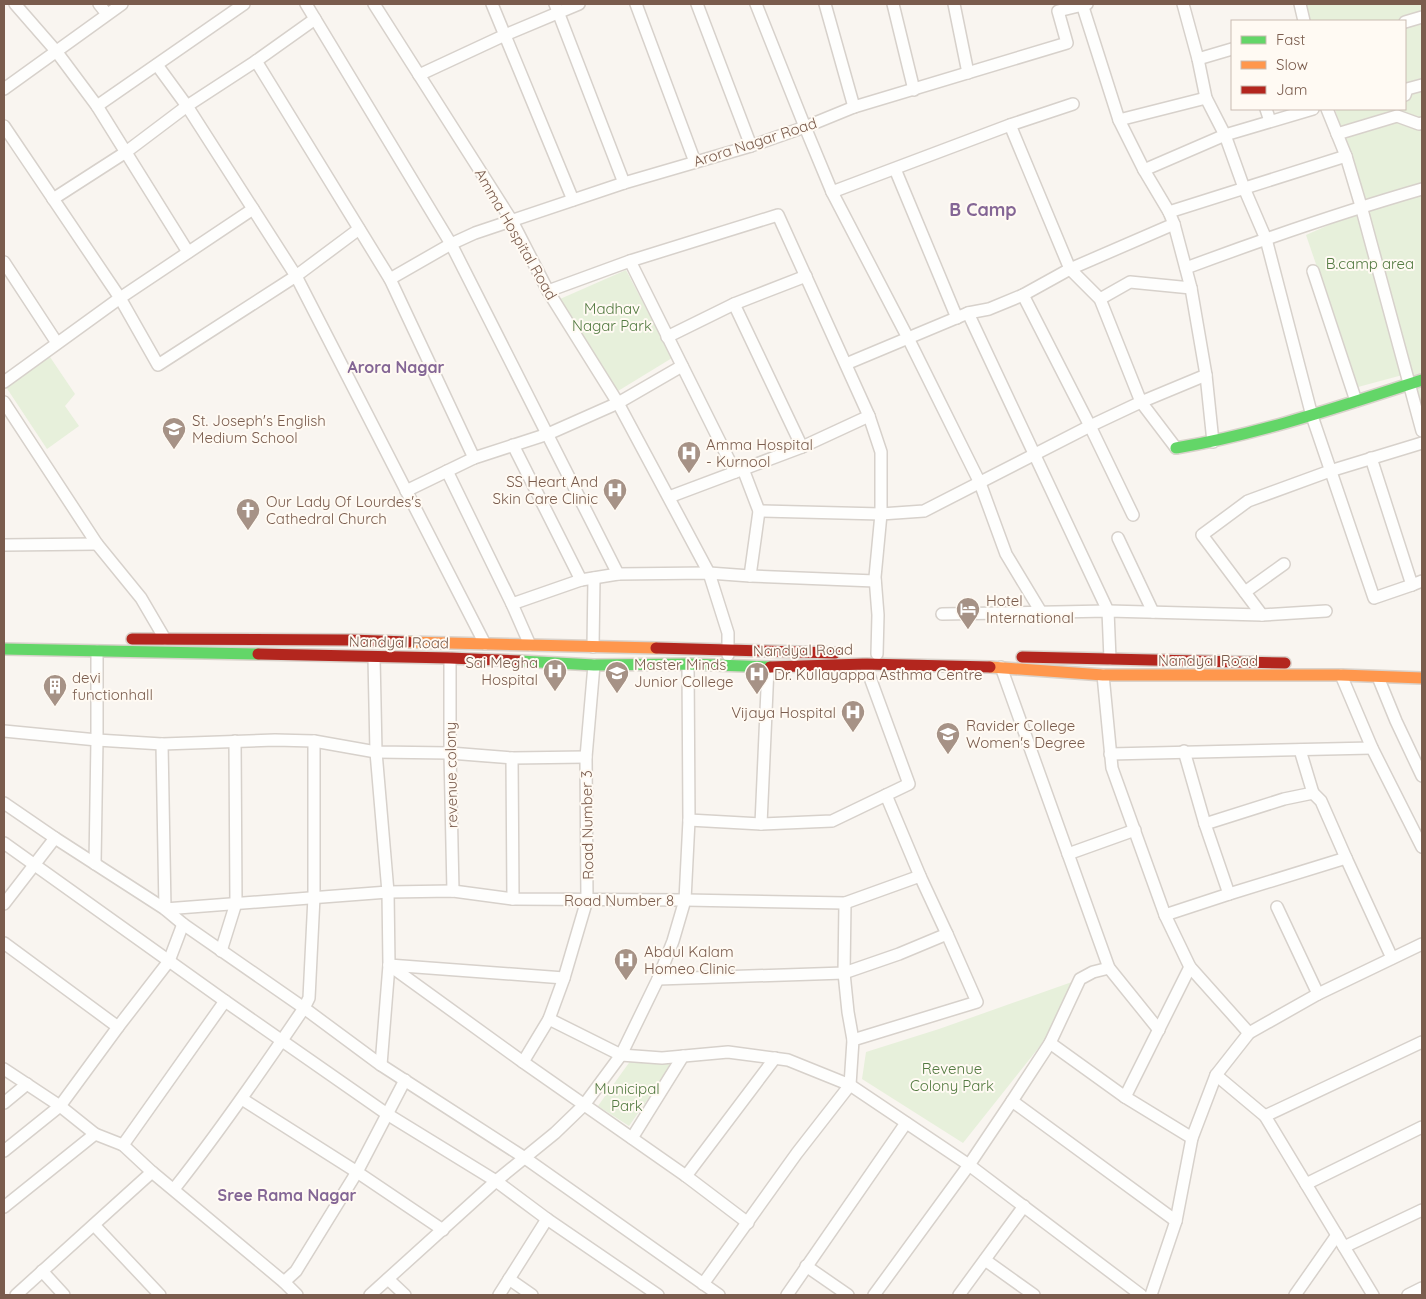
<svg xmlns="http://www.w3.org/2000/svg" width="1426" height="1299" font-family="Quicksand,sans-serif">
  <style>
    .green { fill: #e7f0db }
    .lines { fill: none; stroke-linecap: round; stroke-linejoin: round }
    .street-casing { stroke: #d7d1cb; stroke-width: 14 }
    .fast-casing { stroke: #d9d2cb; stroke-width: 14 }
    .slow-casing { stroke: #d9d2cb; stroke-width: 14 }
    .jam-casing { stroke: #d9d2cb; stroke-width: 14 }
    .street { stroke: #fefefd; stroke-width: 11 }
    .fast { stroke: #63d668; stroke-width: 11 }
    .slow { stroke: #ff974d; stroke-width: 11 }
    .jam { stroke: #b3261e; stroke-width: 11 }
    .labels { text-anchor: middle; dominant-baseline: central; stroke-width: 4; stroke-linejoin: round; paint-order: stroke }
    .street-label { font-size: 15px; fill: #7a5c4d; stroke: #fffaf3 }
    .park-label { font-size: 15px; fill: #537a41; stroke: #fffaf3 }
    .poi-label { font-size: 15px; fill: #7a5c4d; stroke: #fffaf3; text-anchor: start }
    .neighbourhood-label { font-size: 16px; font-weight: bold; fill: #846695; stroke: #fffaf3 }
    .quarter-label { font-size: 18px; font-weight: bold; fill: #846695; stroke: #fffaf3 }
  </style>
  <rect width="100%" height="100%" fill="#f9f5f0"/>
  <!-- green -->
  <g class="green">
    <path d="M1304,4h118v408l-12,-39 -52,14 -52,-152 59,-26 -30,-100h70v-88h-96z"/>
    <path d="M626,270l46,88 -54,33 -58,-92z"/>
    <path d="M50,357l25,37 -10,12 14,20 -32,23 -41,-62z"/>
    <path d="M1072,982l-28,59 -81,102 -101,-64 4,-27 73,-23z"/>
    <path d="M631,1060l42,3 -44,63 -31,-20z"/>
  </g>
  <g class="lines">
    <!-- street casing -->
    <g class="street-casing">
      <g id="street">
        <path d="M15,4l41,47 41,55 91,146"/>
        <path d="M99,4l8,10"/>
        <path d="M306,4l145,240 167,330"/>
        <path d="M374,4l138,217 36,70 70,112 91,170 19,60v22"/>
        <path d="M492,4l81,196"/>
        <path d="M555,4l69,179"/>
        <path d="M636,4l59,158"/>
        <path d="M697,4l54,142"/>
        <path d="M756,4l49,123 27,65 76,146 72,145 26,71 35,58"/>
        <path d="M825,4l29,103"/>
        <path d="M893,4l21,86"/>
        <path d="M954,4l14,69"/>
        <path d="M1082,4l37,116 25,50 25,42 5,12 17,64 15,87 7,67"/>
        <path d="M1183,4l15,55 8,39 19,37 19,53 22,51 46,177 62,182 38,-13"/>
        <path d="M1300,4l4,17"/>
        <path d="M1405,22l17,-5"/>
        <path d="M1198,59l34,-10"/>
        <path d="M256,61l134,218 84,179"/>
        <path d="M157,65l30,41 109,170 63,-47"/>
        <path d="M419,75l86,-40 74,-31"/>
        <path d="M4,89l118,-85"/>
        <path d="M1405,95l2,-6 15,-4"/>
        <path d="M97,106l147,-102"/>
        <path d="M1266,109l4,12"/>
        <path d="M1327,109l19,47 15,50 61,225"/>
        <path d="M1119,120l87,-22"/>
        <path d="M1010,125l60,144 30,30 41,103 35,46"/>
        <path d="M4,126l116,172 38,67 138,-89 189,368"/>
        <path d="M1337,134l60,-18 22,8 3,-1"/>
        <path d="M895,169l62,149"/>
        <path d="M1144,170l81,-35 88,-26"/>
        <path d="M832,192l178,-67 63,-21"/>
        <path d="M53,199l73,-47 61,-46 69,-45 59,-42"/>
        <path d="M1169,212l177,-56"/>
        <path d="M630,261l105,211"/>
        <path d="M4,262l53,81"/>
        <path d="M1186,268c78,-29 156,-56 236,-79"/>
        <path d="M1313,271l43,130"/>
        <path d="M390,279l61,-35 24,-11 149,-50 127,-37 54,-19 49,-20 213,-64 -9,-32 29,-7"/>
        <path d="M548,291l82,-30 148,-46 91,201 -67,31 -133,50"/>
        <path d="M1023,295l67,131 43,89"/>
        <path d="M1100,299l30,-17 61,6"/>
        <path d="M734,304l68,143"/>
        <path d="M968,313l140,298 2,48"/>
        <path d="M667,337l67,-33 72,-28"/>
        <path d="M846,364l122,-51 21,-4 34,-14 47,-26 104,-45"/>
        <path d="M4,382l116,-84 133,-89"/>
        <path d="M4,402l93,142 44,54 24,41"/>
        <path d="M869,416l12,36v62l-6,63 3,38 -1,39"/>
        <path d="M513,445l68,135"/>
        <path d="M1371,458l41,127 10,-4"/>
        <path d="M743,469l16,42 -9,65"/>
        <path d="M447,471l65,133 18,41"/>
        <path d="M406,491l68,-33 74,-24 70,-31 64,-37"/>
        <path d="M759,511l122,3 43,-3 166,-85 51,-24 65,-27"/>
        <path d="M1118,538l35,74"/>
        <path d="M4,545l93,-1"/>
        <path d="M1245,592l39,-28"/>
        <path d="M512,604l69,-24 37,-6 91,-1 41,3 125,5"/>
        <path d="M942,614l166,-3 154,4 64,-4"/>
        <path d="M1262,615l-60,-80 46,-34 82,-30 92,-28"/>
        <path d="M593,647l1,-69"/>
        <path d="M374,657l2,95 12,140 1,73 -8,100"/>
        <path d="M450,658v95l3,138"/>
        <path d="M1001,667l108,301 50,62"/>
        <path d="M1103,675l9,93 53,147 25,52 59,66"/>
        <path d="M1341,675l31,73 50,99"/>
        <path d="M1378,677l18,44 26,55"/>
        <path d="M4,731l93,9 65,4 113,-4 39,1 62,11 74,1 62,5 74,-1"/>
        <path d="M162,744l3,165 223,-17 65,-1 60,8 172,1 160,3 75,-27"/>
        <path d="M1300,750l13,43"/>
        <path d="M1184,751l21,73"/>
        <path d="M1110,754l262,-6"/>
        <path d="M512,758l1,141"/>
        <path d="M4,803l51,35 110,71 18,15 121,84 77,57 144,93 194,137"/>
        <path d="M689,820l72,4 71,-3 77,-37 -44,-120"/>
        <path d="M761,824l7,-157"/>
        <path d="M4,843l221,158 162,113 109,67 51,38 111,76"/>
        <path d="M1068,854l67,-24"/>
        <path d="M95,864l2,-124v-89"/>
        <path d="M1229,894l-24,-70 79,-25 29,-6 8,8 25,57"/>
        <path d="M845,903l-1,70 4,39 5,28"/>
        <path d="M4,904l51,-66"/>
        <path d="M1277,907l41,87"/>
        <path d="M1165,915l64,-21 117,-36 46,100"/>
        <path d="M4,943l114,84 51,-66 14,-37"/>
        <path d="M221,951l15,-48 -1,-162"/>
        <path d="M389,965l134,97 163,114 62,47"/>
        <path d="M389,965l175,13"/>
        <path d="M658,979l186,-6 55,-19 48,-20 -27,-58 -34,-81"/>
        <path d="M549,1019l72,36 41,3 66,-6 60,8 62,25 119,80 172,130"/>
        <path d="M1050,1043l75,54 67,41"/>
        <path d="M523,1062l26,-43 15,-41 23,-78 -1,-143 8,-92"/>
        <path d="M4,1069l56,37 35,28 28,11 29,27 132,110 13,13"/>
        <path d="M1216,1075l49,41 108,179"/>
        <path d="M1125,1097l65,-130"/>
        <path d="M242,1099l115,73 86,58"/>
        <path d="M1012,1101l164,120"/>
        <path d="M4,1103l23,-19"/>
        <path d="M1265,1116l157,-74"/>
        <path d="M632,1138l51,-82"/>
        <path d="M123,1145l102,-144"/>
        <path d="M4,1151l56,-45 58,-79"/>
        <path d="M686,1176l89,-118"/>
        <path d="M1306,1184l116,-57"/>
        <path d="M174,1189c46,-58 88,-119 130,-181l5,-10 5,-101v-156"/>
        <path d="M4,1207l91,-73"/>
        <path d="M94,1225l66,70"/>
        <path d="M1344,1247l78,-37"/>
        <path d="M985,1260l49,35"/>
        <path d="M806,1266l42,29"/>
        <path d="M42,1271l22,24"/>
        <path d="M388,1279l17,16"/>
        <path d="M509,1279l23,16"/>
        <path d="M284,1282l12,-11 61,-99 48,-92"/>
        <path d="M703,1284l94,-131 53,-68 3,-45 124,-38 -30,-68"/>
        <path d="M16,1295l136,-123"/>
        <path d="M370,1295l126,-114 59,-48 29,-28 37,-50 37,-76 15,-38 12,-41 4,-80 -1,-156"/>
        <path d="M499,1295l48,-76"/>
        <path d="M787,1295l119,-172"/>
        <path d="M874,1295l95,-130 43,-64 38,-58 30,-64 13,-7 16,-4"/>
        <path d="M959,1295l65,-89"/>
        <path d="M1151,1295l25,-74 16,-83 24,-63 33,-42 69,-39 104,-50"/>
        <path d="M1295,1295l42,-60"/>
        <path d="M1408,1295l14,-7"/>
      </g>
    </g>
    <!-- fast casing -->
    <g class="fast-casing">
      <g id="fast">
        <path d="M1176,448c84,-14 165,-42 246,-68"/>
        <path d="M4,649l254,5"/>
        <path d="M520,661l74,4 94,-1 82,3"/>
      </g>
    </g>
    <!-- slow casing -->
    <g class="slow-casing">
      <g id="slow">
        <path d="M408,642l248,6"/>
        <path d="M990,667l113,8h238l81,3"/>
      </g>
    </g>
    <!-- jam casing -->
    <g class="jam-casing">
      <g id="jam">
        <path d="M132,639l218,1 58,2"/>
        <path d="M656,648l179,5"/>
        <path d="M258,654l192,4 70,3"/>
        <path d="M1022,657l263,6"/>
        <path d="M770,667l95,-3 125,3"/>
      </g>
    </g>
    <!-- street -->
    <use href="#street" class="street"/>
    <!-- fast -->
    <use href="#fast" class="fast"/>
    <!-- slow -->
    <use href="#slow" class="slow"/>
    <!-- jam -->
    <use href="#jam" class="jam"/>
  </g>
  <!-- icons -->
  <defs>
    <g id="school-pin" transform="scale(1.25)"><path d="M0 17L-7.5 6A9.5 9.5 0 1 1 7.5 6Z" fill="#a69286" stroke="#fffaf3"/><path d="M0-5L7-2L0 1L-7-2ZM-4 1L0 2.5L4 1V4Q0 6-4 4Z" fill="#fff"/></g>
    <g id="hospital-pin" transform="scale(1.25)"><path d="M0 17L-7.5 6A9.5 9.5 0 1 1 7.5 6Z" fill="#a69286" stroke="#fffaf3"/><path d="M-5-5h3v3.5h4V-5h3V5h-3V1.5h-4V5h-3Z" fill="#fff"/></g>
    <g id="church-pin" transform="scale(1.25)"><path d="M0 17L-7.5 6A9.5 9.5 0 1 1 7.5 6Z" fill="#a69286" stroke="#fffaf3"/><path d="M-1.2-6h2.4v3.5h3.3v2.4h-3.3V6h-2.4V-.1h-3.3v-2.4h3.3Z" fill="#fff"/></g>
    <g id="hotel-pin" transform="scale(1.25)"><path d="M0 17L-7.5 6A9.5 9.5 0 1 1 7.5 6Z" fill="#a69286" stroke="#fffaf3"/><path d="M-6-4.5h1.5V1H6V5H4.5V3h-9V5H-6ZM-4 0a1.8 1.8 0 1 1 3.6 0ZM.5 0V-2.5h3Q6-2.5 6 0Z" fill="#fff"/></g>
    <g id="university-pin" transform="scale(1.25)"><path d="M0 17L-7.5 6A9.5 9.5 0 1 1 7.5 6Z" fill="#a69286" stroke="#fffaf3"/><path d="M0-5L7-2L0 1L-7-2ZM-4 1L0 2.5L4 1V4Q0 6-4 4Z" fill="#fff"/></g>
    <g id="building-pin" transform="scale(1.25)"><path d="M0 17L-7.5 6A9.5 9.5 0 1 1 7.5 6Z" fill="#a69286" stroke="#fffaf3"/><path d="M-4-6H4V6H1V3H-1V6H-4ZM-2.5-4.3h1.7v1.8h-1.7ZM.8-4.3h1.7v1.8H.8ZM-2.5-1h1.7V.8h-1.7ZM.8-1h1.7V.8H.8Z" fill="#fff"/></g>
  </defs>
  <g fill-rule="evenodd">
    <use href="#school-pin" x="174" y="429"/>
    <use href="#hospital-pin" x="689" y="453"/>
    <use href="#hospital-pin" x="615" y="490"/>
    <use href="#church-pin" x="248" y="510"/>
    <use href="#hotel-pin" x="968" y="609"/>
    <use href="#hospital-pin" x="555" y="671"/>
    <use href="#university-pin" x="617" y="673"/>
    <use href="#hospital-pin" x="757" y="674"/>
    <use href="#building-pin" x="55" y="686"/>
    <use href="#hospital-pin" x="853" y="712"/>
    <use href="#university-pin" x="948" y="734"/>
    <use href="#hospital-pin" x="626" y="960"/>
  </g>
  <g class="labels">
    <!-- street labels -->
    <g class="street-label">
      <text transform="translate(755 142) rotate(-18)">Arora Nagar Road</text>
      <text transform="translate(516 234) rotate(60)">Amma Hospital Road</text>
      <text transform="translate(399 642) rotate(1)">Nandyal Road</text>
      <text transform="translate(803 650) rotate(-1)">Nandyal Road</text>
      <text x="1208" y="660">Nandyal Road</text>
      <text transform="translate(451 775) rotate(-91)">revenue colony</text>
      <text transform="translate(587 825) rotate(-91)">Road Number 3</text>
      <text x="619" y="900">Road Number 8</text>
    </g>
    <!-- park labels -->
    <g class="park-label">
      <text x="1370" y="263">B.camp area</text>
      <text x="612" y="308">Madhav<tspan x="612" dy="17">Nagar Park</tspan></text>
      <text x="952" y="1068">Revenue<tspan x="952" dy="17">Colony Park</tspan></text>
      <text x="627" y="1088">Municipal<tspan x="627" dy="17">Park</tspan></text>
    </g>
    <!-- poi labels -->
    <g class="poi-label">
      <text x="192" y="420">St. Joseph's English<tspan x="192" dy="17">Medium School</tspan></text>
      <text x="706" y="444">Amma Hospital<tspan x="706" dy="17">- Kurnool</tspan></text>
      <text x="598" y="481" text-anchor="end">SS Heart And<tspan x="598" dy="17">Skin Care Clinic</tspan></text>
      <text x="266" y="501">Our Lady Of Lourdes's<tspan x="266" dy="17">Cathedral Church</tspan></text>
      <text x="986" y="600">Hotel<tspan x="986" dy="17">International</tspan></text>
      <text x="538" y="662" text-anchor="end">Sai Megha<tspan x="538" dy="17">Hospital</tspan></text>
      <text x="634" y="664">Master Minds<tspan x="634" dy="17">Junior College</tspan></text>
      <text x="774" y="674">Dr. Kullayappa Asthma Centre</text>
      <text x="72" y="677">devi<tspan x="72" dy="17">functionhall</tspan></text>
      <text x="836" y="712" text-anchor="end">Vijaya Hospital</text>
      <text x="966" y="725">Ravider College<tspan x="966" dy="17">Women's Degree</tspan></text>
      <text x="644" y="951">Abdul Kalam<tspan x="644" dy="17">Homeo Clinic</tspan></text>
    </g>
    <!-- neighbourhood labels -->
    <g class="neighbourhood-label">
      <text x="396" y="367">Arora Nagar</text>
      <text x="287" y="1195">Sree Rama Nagar</text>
    </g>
    <!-- quarter labels -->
    <g class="quarter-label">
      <text x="983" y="209">B Camp</text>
    </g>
  </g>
  <!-- border -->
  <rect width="1426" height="1299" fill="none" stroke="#7a5c4d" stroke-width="10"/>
  <!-- legend -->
  <rect x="1231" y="20" width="175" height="90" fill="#fffaf3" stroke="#cabbb1"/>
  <rect x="1241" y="36" width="25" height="8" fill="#63d668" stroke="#cabbb1"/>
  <text x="1276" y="45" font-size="15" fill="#7a5c4d">Fast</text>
  <rect x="1241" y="61" width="25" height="8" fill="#ff974d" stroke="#cabbb1"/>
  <text x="1276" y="70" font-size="15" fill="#7a5c4d">Slow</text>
  <rect x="1241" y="86" width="25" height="8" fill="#b3261e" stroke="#cabbb1"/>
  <text x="1276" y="95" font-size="15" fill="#7a5c4d">Jam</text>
</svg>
